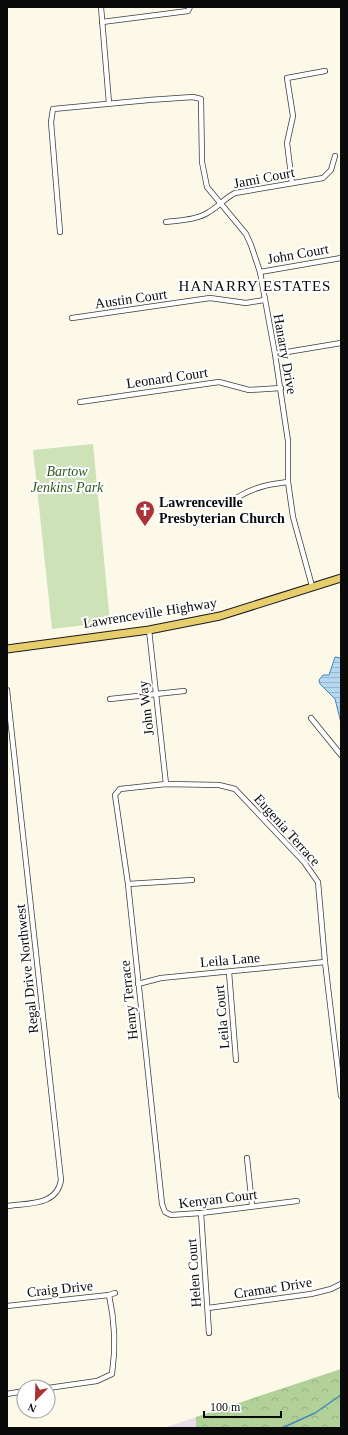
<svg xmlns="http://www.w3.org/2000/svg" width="348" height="1435" font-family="'Times New Roman',serif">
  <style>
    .industrial { fill: #e7dee8 }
    .forest { fill: url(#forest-crowns) }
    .park { fill: #cde2b7 }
    .water { fill: url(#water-rules); stroke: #438abc }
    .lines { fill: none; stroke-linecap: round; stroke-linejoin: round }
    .stream { stroke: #438abc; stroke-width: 1.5 }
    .street-casing { stroke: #3d3d3d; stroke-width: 6 }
    .primary-casing { stroke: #1b1b1b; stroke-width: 9 }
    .street { stroke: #fff; stroke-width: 4.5 }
    .primary { stroke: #e8cd6d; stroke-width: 7 }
    .rail { stroke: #a93336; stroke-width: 1.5 }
    .labels { text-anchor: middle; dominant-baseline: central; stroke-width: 4; stroke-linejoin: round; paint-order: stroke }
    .street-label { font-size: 14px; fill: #0a0a0a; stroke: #fff }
    .park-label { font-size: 14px; font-style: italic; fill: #2d5923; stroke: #fff }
    .poi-label { font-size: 14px; font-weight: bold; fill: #0a0a0a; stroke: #fff; text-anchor: start }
    .neighbourhood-label { font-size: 15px; letter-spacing: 1px; fill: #0a0a0a; stroke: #fff }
  </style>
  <defs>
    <pattern id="forest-crowns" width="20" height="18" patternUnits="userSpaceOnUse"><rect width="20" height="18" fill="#b1d198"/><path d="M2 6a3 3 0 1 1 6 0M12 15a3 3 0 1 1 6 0" fill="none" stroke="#97b282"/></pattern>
    <pattern id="water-rules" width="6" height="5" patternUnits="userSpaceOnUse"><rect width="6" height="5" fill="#b3d7ee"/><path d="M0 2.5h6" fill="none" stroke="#99b7cb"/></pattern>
  </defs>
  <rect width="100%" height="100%" fill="#fcf9e9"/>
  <!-- industrial -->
  <path class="industrial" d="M196,1417v11h-32z"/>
  <!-- forest -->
  <path class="forest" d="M341,1369v59h-145v-11z"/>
  <!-- park -->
  <path class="park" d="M93,444l17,178 -58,7 -19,-179z"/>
  <!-- water -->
  <path class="water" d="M335,657l6,1v65l-6,-24 -15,-15 -1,-4 4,-5h6z"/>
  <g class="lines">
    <!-- stream -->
    <path class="stream" d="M282,1428l33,-15 26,-18"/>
    <!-- street casing -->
    <g class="street-casing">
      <g id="street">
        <path d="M101,7l8,96"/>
        <path d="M102,22l86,-11 2,-4"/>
        <path d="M292,183l-5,-40 6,-27 -6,-38 38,-7"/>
        <path d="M166,222c14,-2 31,-2 43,-10 10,-6 16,-14 26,-19l88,-15 8,-8 4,-14"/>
        <path d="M60,232l-9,-110 2,-13 96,-9 44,-3 8,2 1,63 5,25 39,47 5,11 9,27 15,82 13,87v41l5,35 19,69"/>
        <path d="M260,272l81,-14"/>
        <path d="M72,318l138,-20 36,5 18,-3"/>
        <path d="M275,354l66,-11"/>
        <path d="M80,402l139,-20 30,8 32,-2"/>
        <path d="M238,497c17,-10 31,-13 50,-15"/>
        <path d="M149,630l17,154"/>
        <path d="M7,690l54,490c-4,26 -33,23 -54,26"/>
        <path d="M110,699l74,-8"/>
        <path d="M311,718l30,37"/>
        <path d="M128,884l64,-4"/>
        <path d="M229,972l7,88"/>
        <path d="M138,984l23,-6 164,-16"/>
        <path d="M247,1158l5,47"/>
        <path d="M297,1201l-96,12 -30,2 -6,-3 -3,-8 -34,-320 -13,-89 5,-6 46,-5 53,1 16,4 69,73 14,20 7,80 16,134"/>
        <path d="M201,1213l8,120"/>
        <path d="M7,1306l102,-11 6,-2"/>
        <path d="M208,1308l103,-14 20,-5 10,-5"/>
        <path d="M48,1388l49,-7 15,-7c4,-27 3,-52 -3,-79"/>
        <path d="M7,1394l17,-3"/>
      </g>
    </g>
    <!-- primary casing -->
    <g class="primary-casing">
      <path id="primary" d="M7,649l142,-19 71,-14 121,-38"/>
    </g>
    <!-- street -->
    <use href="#street" class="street"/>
    <!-- primary -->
    <use href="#primary" class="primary"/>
    <!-- rail -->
    <path class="rail" d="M340,1428h1"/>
  </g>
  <!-- icons -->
  <defs>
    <g id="church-pin" transform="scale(1)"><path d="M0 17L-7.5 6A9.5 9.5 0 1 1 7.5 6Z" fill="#a93336" stroke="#fff"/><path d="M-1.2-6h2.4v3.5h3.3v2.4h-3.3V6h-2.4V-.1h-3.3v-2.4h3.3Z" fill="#fff"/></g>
  </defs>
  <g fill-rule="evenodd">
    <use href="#church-pin" x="145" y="510"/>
  </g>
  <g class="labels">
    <!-- street labels -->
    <g class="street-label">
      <text transform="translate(264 178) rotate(-11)">Jami Court</text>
      <text transform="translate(298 254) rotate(-10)">John Court</text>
      <text transform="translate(131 299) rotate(-8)">Austin Court</text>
      <text transform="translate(285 354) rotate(80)">Hanarry Drive</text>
      <text transform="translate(167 378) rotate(-8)">Leonard Court</text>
      <text transform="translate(150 613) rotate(-9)">Lawrenceville Highway</text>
      <text transform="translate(146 708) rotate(-97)">John Way</text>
      <text transform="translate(287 830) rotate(48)">Eugenia Terrace</text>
      <text transform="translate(230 960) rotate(-5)">Leila Lane</text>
      <text transform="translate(27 969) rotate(-96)">Regal Drive Northwest</text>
      <text transform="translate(129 1000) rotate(-96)">Henry Terrace</text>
      <text transform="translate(222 1017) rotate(-95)">Leila Court</text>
      <text transform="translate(218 1199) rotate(-7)">Kenyan Court</text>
      <text transform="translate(194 1273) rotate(-94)">Helen Court</text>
      <text transform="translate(273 1288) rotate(-9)">Cramac Drive</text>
      <text transform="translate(60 1289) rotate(-6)">Craig Drive</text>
    </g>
    <!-- park labels -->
    <g class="park-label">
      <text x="67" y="471">Bartow<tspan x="67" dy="16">Jenkins Park</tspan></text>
    </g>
    <!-- poi labels -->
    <g class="poi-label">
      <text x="159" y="502">Lawrenceville<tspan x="159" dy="16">Presbyterian Church</tspan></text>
    </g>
    <!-- neighbourhood labels -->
    <g class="neighbourhood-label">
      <text x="255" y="286">HANARRY ESTATES</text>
    </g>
  </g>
  <!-- border -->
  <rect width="348" height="1435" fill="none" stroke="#0a0a0a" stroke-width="16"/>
  <!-- north arrow -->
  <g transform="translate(36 1399) rotate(203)"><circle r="19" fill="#ffffff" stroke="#9d9d9d"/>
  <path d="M0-3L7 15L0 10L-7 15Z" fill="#a93336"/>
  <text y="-6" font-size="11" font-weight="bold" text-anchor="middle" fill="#0a0a0a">N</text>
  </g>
  <!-- scale -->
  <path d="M204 1411v6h77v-6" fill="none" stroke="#0a0a0a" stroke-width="2"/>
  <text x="210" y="1411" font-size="12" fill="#0a0a0a" stroke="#ffffff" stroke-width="3" paint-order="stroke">100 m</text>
</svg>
